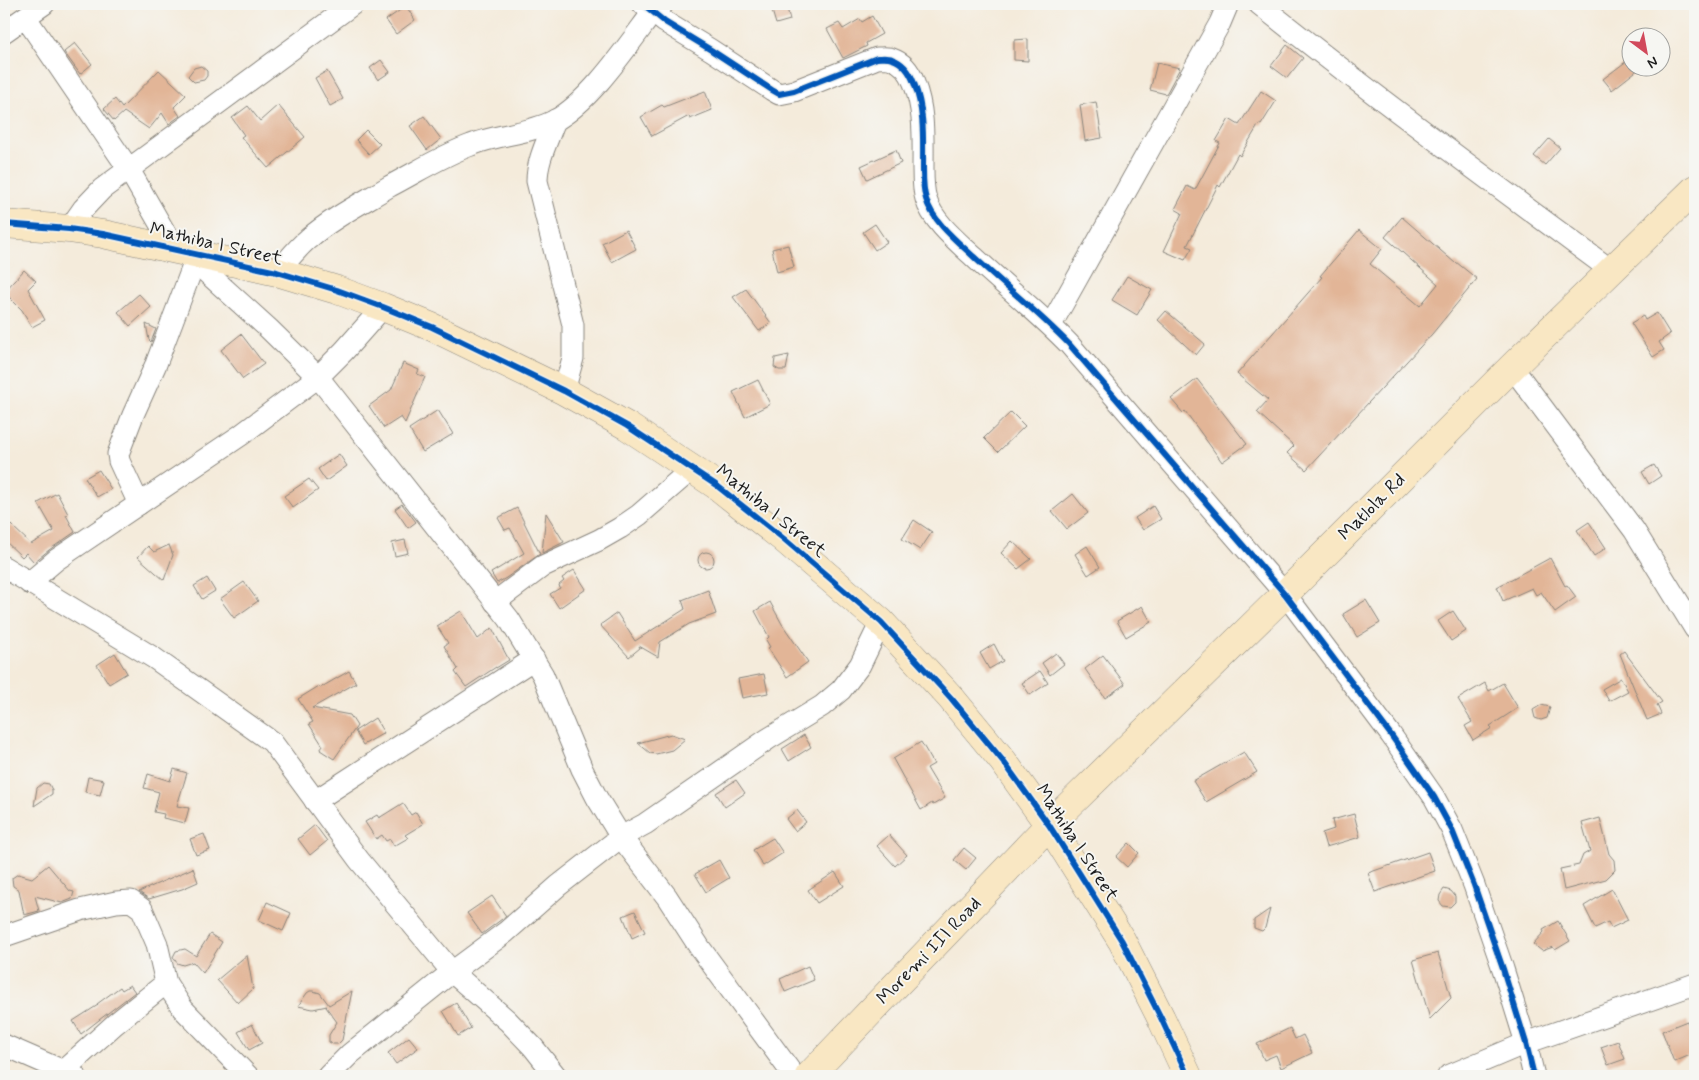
<svg xmlns="http://www.w3.org/2000/svg" width="1699" height="1080" font-family="Mynerve,sans-serif">
  <style>
    .building { fill: #e2b597 }
    .lines { fill: none; stroke-linecap: round; stroke-linejoin: round }
    .street-casing { stroke: #88847c; stroke-width: 23 }
    .secondary-casing { stroke: #88847c; stroke-width: 29 }
    .street { stroke: #fff; stroke-width: 21 }
    .secondary { stroke: #f9e7c3; stroke-width: 28 }
    .cycleway-casing { stroke: #f6f6f2; stroke-width: 9 }
    .cycleway { stroke: #0057b8; stroke-width: 6 }
    .labels { text-anchor: middle; dominant-baseline: central; stroke-width: 4; stroke-linejoin: round; paint-order: stroke }
    .street-label { font-size: 19px; fill: #1c1c1c; stroke: #f6f6f2 }
  </style>
  <rect width="100%" height="100%" fill="#f6f6f2"/>
  <filter id="ink" filterUnits="userSpaceOnUse"><feTurbulence type="fractalNoise" baseFrequency=".02" numOctaves="2"/><feDisplacementMap in="SourceGraphic" scale="10" xChannelSelector="R" yChannelSelector="G"/><feConvolveMatrix kernelMatrix="1 2 1 2 8 2 1 2 1" color-interpolation-filters="sRGB"/></filter>
  <filter id="wash" filterUnits="userSpaceOnUse"><feTurbulence type="fractalNoise" baseFrequency=".0096" numOctaves="4" result="noise"/><feDisplacementMap in="SourceGraphic" scale="20" xChannelSelector="R" yChannelSelector="G"/><feGaussianBlur stdDeviation="1.12" result="paint"/><feColorMatrix in="noise" values="0 0 0 0 0 0 0 0 0 0 0 0 0 0 0 0 0 1.4 0 .05"/><feComposite in="paint" operator="in"/></filter>
  <g filter="url(#wash)">
    <rect width="100%" height="100%" fill="#f4ebdb"/>
    <g id="blocks">
      <!-- building -->
      <g class="building">
        <path d="M770,4h16l4,16 -14,4z"/>
        <path d="M406,6l9,14 -19,14 -10,-14z"/>
        <path d="M872,16l10,18 -16,9 1,3 -24,12 -16,-29 12,-6 4,6 17,-10 2,3z"/>
        <path d="M1028,39v22l-14,-1v-20z"/>
        <path d="M75,43l17,21 -12,10 -16,-22z"/>
        <path d="M1287,45l16,13 -16,20 -16,-12z"/>
        <path d="M1632,57v11h8l-28,22 -9,-11z"/>
        <path d="M381,60l9,12 -12,8 -8,-12z"/>
        <path d="M1157,63l23,5 -14,26 -16,-4z"/>
        <path d="M201,66l6,5v5l-3,4 -10,2 -6,-6 6,-8z"/>
        <path d="M159,70l27,25 -12,12 6,9 -11,8 -7,-11 -13,16 -25,-17 -10,9 -10,-12 11,-10 7,9z"/>
        <path d="M327,71l16,28 -13,7 -15,-28z"/>
        <path d="M705,91l7,19 -22,9 -1,-3 -37,20 -11,-19 21,-12 2,2z"/>
        <path d="M1261,91l15,10 -15,24 -2,-1 -19,32 -2,-2 -18,33 -2,-2 -31,61 5,2 -7,12 -21,-9 18,-38 -7,-4 12,-23 8,4 25,-47 -4,-2 13,-22 10,6z"/>
        <path d="M1096,102l6,36 -17,3 -5,-36z"/>
        <path d="M278,105l27,32 -37,31 -27,-31 3,-2 -12,-17 16,-12 12,15z"/>
        <path d="M424,116l17,23 -14,11 -17,-24z"/>
        <path d="M366,130l14,14 -11,10 -13,-14z"/>
        <path d="M1549,139l11,9 -15,17 -11,-9z"/>
        <path d="M896,150l5,13 -34,16 -6,-13z"/>
        <path d="M1402,217l53,46 1,-1 21,17 -45,55 -126,136 -19,-17 7,-7 -37,-34 11,-12 -31,-26 85,-97 -2,-1 39,-46 23,19 -12,15 50,42 18,-22 -53,-47z"/>
        <path d="M875,224l12,18 -12,8 -12,-18z"/>
        <path d="M626,230l10,19 -24,13 -10,-19z"/>
        <path d="M788,245l6,22 -17,5 -5,-23z"/>
        <path d="M24,270l12,11 -8,8 17,31 -13,7 -10,-17 -18,-18z"/>
        <path d="M1127,276l25,14 -15,25 -25,-15z"/>
        <path d="M746,289l25,34 -12,8 -26,-34z"/>
        <path d="M139,294l12,13 -21,19 -12,-14z"/>
        <path d="M1166,311l39,33 -9,11 -38,-35z"/>
        <path d="M1657,313l13,21 -11,8 5,8 -11,7 -22,-34 12,-7 2,4z"/>
        <path d="M146,324l10,5 -5,13 -2,-2z"/>
        <path d="M241,334l23,30 -21,15 -22,-29z"/>
        <path d="M789,355l-3,15h-7l-5,-3 1,-9z"/>
        <path d="M403,363l16,7 -2,4 8,3 -20,46 -4,-6 -17,11 -15,-22 22,-16z"/>
        <path d="M1197,379l50,65 -25,18 -37,-51 -2,2 -12,-14z"/>
        <path d="M758,380l12,24 -25,13 -12,-25z"/>
        <path d="M438,410l15,24 -30,18 -14,-23z"/>
        <path d="M1011,412l14,14 -27,26 -14,-14z"/>
        <path d="M339,454l8,12 -21,15 -8,-12z"/>
        <path d="M1654,465l7,11 -12,8 -7,-12z"/>
        <path d="M99,470l12,19 -14,8 -12,-19z"/>
        <path d="M309,479l9,11 -25,18 -9,-12z"/>
        <path d="M57,493l11,21 -2,1 9,17 -26,18 -15,12 -8,-9 -4,4 -18,-17v-7l7,-8 20,19 23,-13 -16,-28z"/>
        <path d="M1073,494l15,19 -21,16 -15,-18z"/>
        <path d="M402,504l14,18 -8,6 -13,-19z"/>
        <path d="M1153,506l8,13 -18,11 -8,-12z"/>
        <path d="M517,508l23,46 -34,24 -9,5 -6,-10 33,-20 -14,-25 -5,2 -7,-12z"/>
        <path d="M546,513l18,29 -22,11z"/>
        <path d="M914,520l18,12 -12,18 -18,-11z"/>
        <path d="M1589,522l17,26 -12,8 -17,-26z"/>
        <path d="M405,540l3,13 -13,3 -3,-13z"/>
        <path d="M1012,541l19,18 -13,10 -17,-16z"/>
        <path d="M169,545l4,10 -9,25 -26,-23 10,-11 6,6z"/>
        <path d="M1087,546l13,21 -12,8 -13,-21z"/>
        <circle cx="706" cy="560" r="8"/>
        <path d="M1550,558l15,28 2,-1 9,12 -21,15 -14,-20 -5,3 -4,-7 -29,13 -6,-14z"/>
        <path d="M574,570l12,19 -27,19 -9,-14 10,-6 -1,-3 5,-4 -2,-3z"/>
        <path d="M207,578l8,13 -13,8 -8,-13z"/>
        <path d="M244,582l14,19 -24,17 -14,-19z"/>
        <path d="M708,590l8,24 -27,10 -29,18 -2,15 -19,-11 1,2 -11,9 -29,-32 17,-12 18,28 50,-32 -3,-9z"/>
        <path d="M1366,600l14,23 -23,14 -14,-23z"/>
        <path d="M770,602l12,22 26,38 -21,15 -19,-29 2,-1 -4,-7 3,-3 -14,-26z"/>
        <path d="M1142,606l9,16 -25,15 -9,-16z"/>
        <path d="M461,611l17,28 14,-11 17,32 -13,8v-1l-30,20 -11,-15 3,-3 -14,-23 4,-3 -11,-17z"/>
        <path d="M1453,611l13,20 -15,10 -13,-20z"/>
        <path d="M994,644l9,17 -14,8 -9,-16z"/>
        <path d="M1624,651l38,51 -5,3 4,9 -14,6 -27,-66z"/>
        <path d="M115,653l12,20 -18,11 -12,-19z"/>
        <path d="M1056,653l8,11 -14,11 -8,-12z"/>
        <path d="M1103,655l22,29 -20,14 -20,-29z"/>
        <path d="M349,671l7,12 -44,25 38,7 7,11 -23,33 -14,-9 3,-4 -14,-22 4,-2 -15,-23 21,-13 1,2z"/>
        <path d="M1040,671l8,12 -18,12 -8,-12z"/>
        <path d="M764,674l4,19 -26,5 -4,-19z"/>
        <path d="M1621,678l7,13 -19,10 -7,-12z"/>
        <path d="M1485,683l4,8 14,-8 15,25 -28,18 2,2 -19,12 -8,-14 7,-4 -14,-23z"/>
        <path d="M1541,705l9,2 -3,11 -6,2 -6,-2 -2,-8z"/>
        <path d="M375,718l9,15 -21,12 -8,-14z"/>
        <path d="M671,734l14,5 -13,11 -16,4 -6,-1 -12,-10z"/>
        <path d="M804,735l7,12 -22,14 -7,-12z"/>
        <path d="M921,742l13,22 -7,4 18,30 -12,7 -1,-2 -11,7 -28,-51z"/>
        <path d="M1244,752l13,20 -51,30 -13,-21z"/>
        <path d="M174,769l13,4 -10,33 12,2 -4,15 -22,-5 1,-4 -10,-2 5,-20 -15,-4 4,-14 22,7z"/>
        <path d="M88,777l16,3 -4,15 -15,-3z"/>
        <path d="M736,780l9,13 -20,14 -9,-14z"/>
        <path d="M43,783l6,1 3,6v4l-18,12 3,-18z"/>
        <path d="M403,803l8,12 5,-3 7,12 -18,11 3,3 -14,8 -4,-7 -4,2 -4,-6 -6,4 -11,-17 12,-7 2,3z"/>
        <path d="M797,810l9,12 -11,9 -9,-12z"/>
        <path d="M1354,814l6,23 -34,10 -4,-14 12,-4 -2,-9z"/>
        <path d="M1600,818l9,36 5,6 1,10 -9,9 -42,11 -4,-21 19,-4 4,-10 7,-4 -8,-28z"/>
        <path d="M315,825l12,16 -17,14 -12,-16z"/>
        <path d="M204,834l6,16 -14,5 -6,-16z"/>
        <path d="M889,835l18,20 -12,11 -18,-20z"/>
        <path d="M773,838l10,15 -20,13 -10,-16z"/>
        <path d="M1129,843l10,10 -12,14 -11,-10z"/>
        <path d="M964,848l12,10 -10,12 -12,-10z"/>
        <path d="M1428,852l7,19 -60,21 -7,-19z"/>
        <path d="M719,860l10,18 -23,14 -11,-18z"/>
        <path d="M48,865l22,26 4,1 -2,7 -10,4 -27,-7 4,15 -15,4 -5,-25 -6,-4 -1,-8 6,-4 14,4z"/>
        <path d="M193,868l5,14 -16,7 -33,10 -10,-7z"/>
        <path d="M835,872l9,14 -27,17 -9,-13z"/>
        <path d="M1444,889l7,2 4,5v6l-5,5 -7,-1 -4,-5 1,-6z"/>
        <path d="M1612,889l16,31 -17,8 -3,-6 -13,6 -11,-22z"/>
        <path d="M492,896l14,20 -24,18 -15,-21z"/>
        <path d="M267,902l24,11 -8,18 -24,-11z"/>
        <path d="M1270,909l-5,19 -3,3 -8,-3v-8z"/>
        <path d="M635,911l10,21 -13,6 -9,-22z"/>
        <path d="M1558,921l12,20 -15,9 -2,-3 -11,4 -9,-7 11,-12 -1,-2z"/>
        <path d="M210,934l12,8 -19,31 -10,-11 -10,3 -6,-2 -4,-6 3,-6 9,-2 11,7z"/>
        <path d="M1438,953l13,45 -21,21 -17,-59z"/>
        <path d="M247,955l6,34 -15,14 -21,-23z"/>
        <path d="M808,966l6,14 -29,12 -5,-13z"/>
        <path d="M130,985l5,7 -54,42 -8,-13 25,-16 -1,-1 23,-17 2,3z"/>
        <path d="M310,991h3l7,2 9,12 23,-14 -10,49 -4,4h-5l-4,-2v-7l8,-13 -11,-15 1,-1 -14,3 -15,-3 9,-13z"/>
        <path d="M456,1003l15,25 -13,8 -15,-25z"/>
        <path d="M1687,1021l8,22v10l-21,9 -12,-31z"/>
        <path d="M252,1024l10,19 -13,7 -11,-18z"/>
        <path d="M1290,1028l5,11 8,-4 9,18 -31,15 -5,-13 -12,5 -7,-16z"/>
        <path d="M409,1037l9,11 -22,16 -8,-11z"/>
        <path d="M1618,1041l7,18 -17,6 -7,-18z"/>
      </g>
    </g>
  </g>
  <g filter="url(#ink)">
    <use href="#blocks" fill-opacity="0" stroke="#88847c" stroke-width="1"/>
    <g class="lines">
      <!-- street casing -->
      <g class="street-casing">
        <g id="street">
          <path d="M643,4l22,18 46,28 61,40 7,4 15,-3 83,-33c5,0 11,-1 15,1 12,4 18,13 22,24 11,28 9,57 9,86 0,10 0,21 3,30 6,22 32,43 48,58 31,29 65,56 95,87l216,250 106,141 43,62 18,33 22,55 29,84 23,74 8,33"/>
          <path d="M1259,4c115,92 234,179 353,267"/>
          <path d="M26,18l102,150 47,82"/>
          <path d="M4,32l40,-28"/>
          <path d="M555,120c-7,20 -18,40 -18,61l36,144v33l-9,33"/>
          <path d="M69,229l14,-20 19,-20 251,-185"/>
          <path d="M184,252l85,77 49,48 191,242 34,56 39,94 15,29 24,39 46,60 33,51 94,128"/>
          <path d="M277,272c10,-10 19,-23 31,-33 24,-21 54,-36 82,-53 27,-14 53,-31 81,-41 27,-11 57,-11 83,-24 36,-19 74,-76 99,-109l10,-8"/>
          <path d="M1051,325l169,-302 8,-19"/>
          <path d="M1512,367l122,163 61,99"/>
          <path d="M139,504l-20,-43 -1,-7 15,-39 23,-51 39,-103"/>
          <path d="M4,567l150,91 118,84 87,118 93,112 56,49 25,26 23,29"/>
          <path d="M29,583l27,-23 185,-125 77,-58 26,-26 39,-44"/>
          <path d="M495,602l48,-36 56,-26 21,-12 19,-13 53,-46"/>
          <path d="M315,801l219,-142"/>
          <path d="M4,936l76,-26 36,-8 15,-1 11,8 15,35 9,39 17,26 65,67"/>
          <path d="M4,1045l71,31"/>
          <path d="M63,1071l52,-47 51,-41"/>
          <path d="M328,1076l22,-22 102,-82 54,-40 52,-46 63,-49 24,-13 123,-85 54,-33 19,-16 19,-25 21,-43"/>
          <path d="M1448,1076l78,-33 169,-59"/>
        </g>
      </g>
      <!-- secondary casing -->
      <g class="secondary-casing">
        <g id="secondary">
          <path d="M4,224l65,5 34,5 174,38 60,18 46,17 49,20 132,64 63,35 89,59 68,54 97,83 70,76 52,63 46,64 73,116 39,77 27,58"/>
          <path d="M809,1076l240,-251 236,-231 227,-227 183,-178"/>
        </g>
      </g>
      <!-- street -->
      <use href="#street" class="street"/>
      <!-- secondary -->
      <use href="#secondary" class="secondary"/>
      <!-- cycleway casing -->
      <g class="cycleway-casing">
        <g id="cycleway">
          <path d="M643,4l22,18 46,28 61,40 7,4 15,-3 83,-33c5,0 11,-1 15,1 12,4 18,13 22,24 11,28 9,57 9,86 0,10 0,21 3,30 6,22 32,43 48,58 31,29 65,56 95,87l216,250 106,141 43,62 18,33 22,55 29,84 23,74 8,33"/>
          <path d="M4,224l65,5 34,5 174,38 60,18 46,17 49,20 132,64 63,35 89,59 68,54 97,83 70,76 52,63 46,64 73,116 39,77 27,58"/>
        </g>
      </g>
      <!-- cycleway -->
      <use href="#cycleway" class="cycleway"/>
    </g>
  </g>
  <g class="labels">
    <!-- street labels -->
    <g class="street-label">
      <text transform="translate(216 244) rotate(13)">Mathiba I Street</text>
      <text transform="translate(1372 507) rotate(-45)">Matlola Rd</text>
      <text transform="translate(771 511) rotate(39)">Mathiba I Street</text>
      <text transform="translate(1077 843) rotate(57)">Mathiba I Street</text>
      <text transform="translate(929 951) rotate(-46)">Moremi III Road</text>
    </g>
  </g>
  <!-- margin -->
  <rect width="1699" height="1080" fill="none" stroke="#f6f6f2" stroke-width="20"/>
  <!-- north arrow -->
  <g transform="translate(1646 52) rotate(148)"><circle r="24" fill="#f6f6f2" stroke="#9f9f9c"/>
  <path d="M0-4L9 19L0 12L-9 19Z" fill="#d1495b"/>
  <text y="-8" font-size="14" font-weight="bold" text-anchor="middle" fill="#1c1c1c">N</text>
  </g>
</svg>
